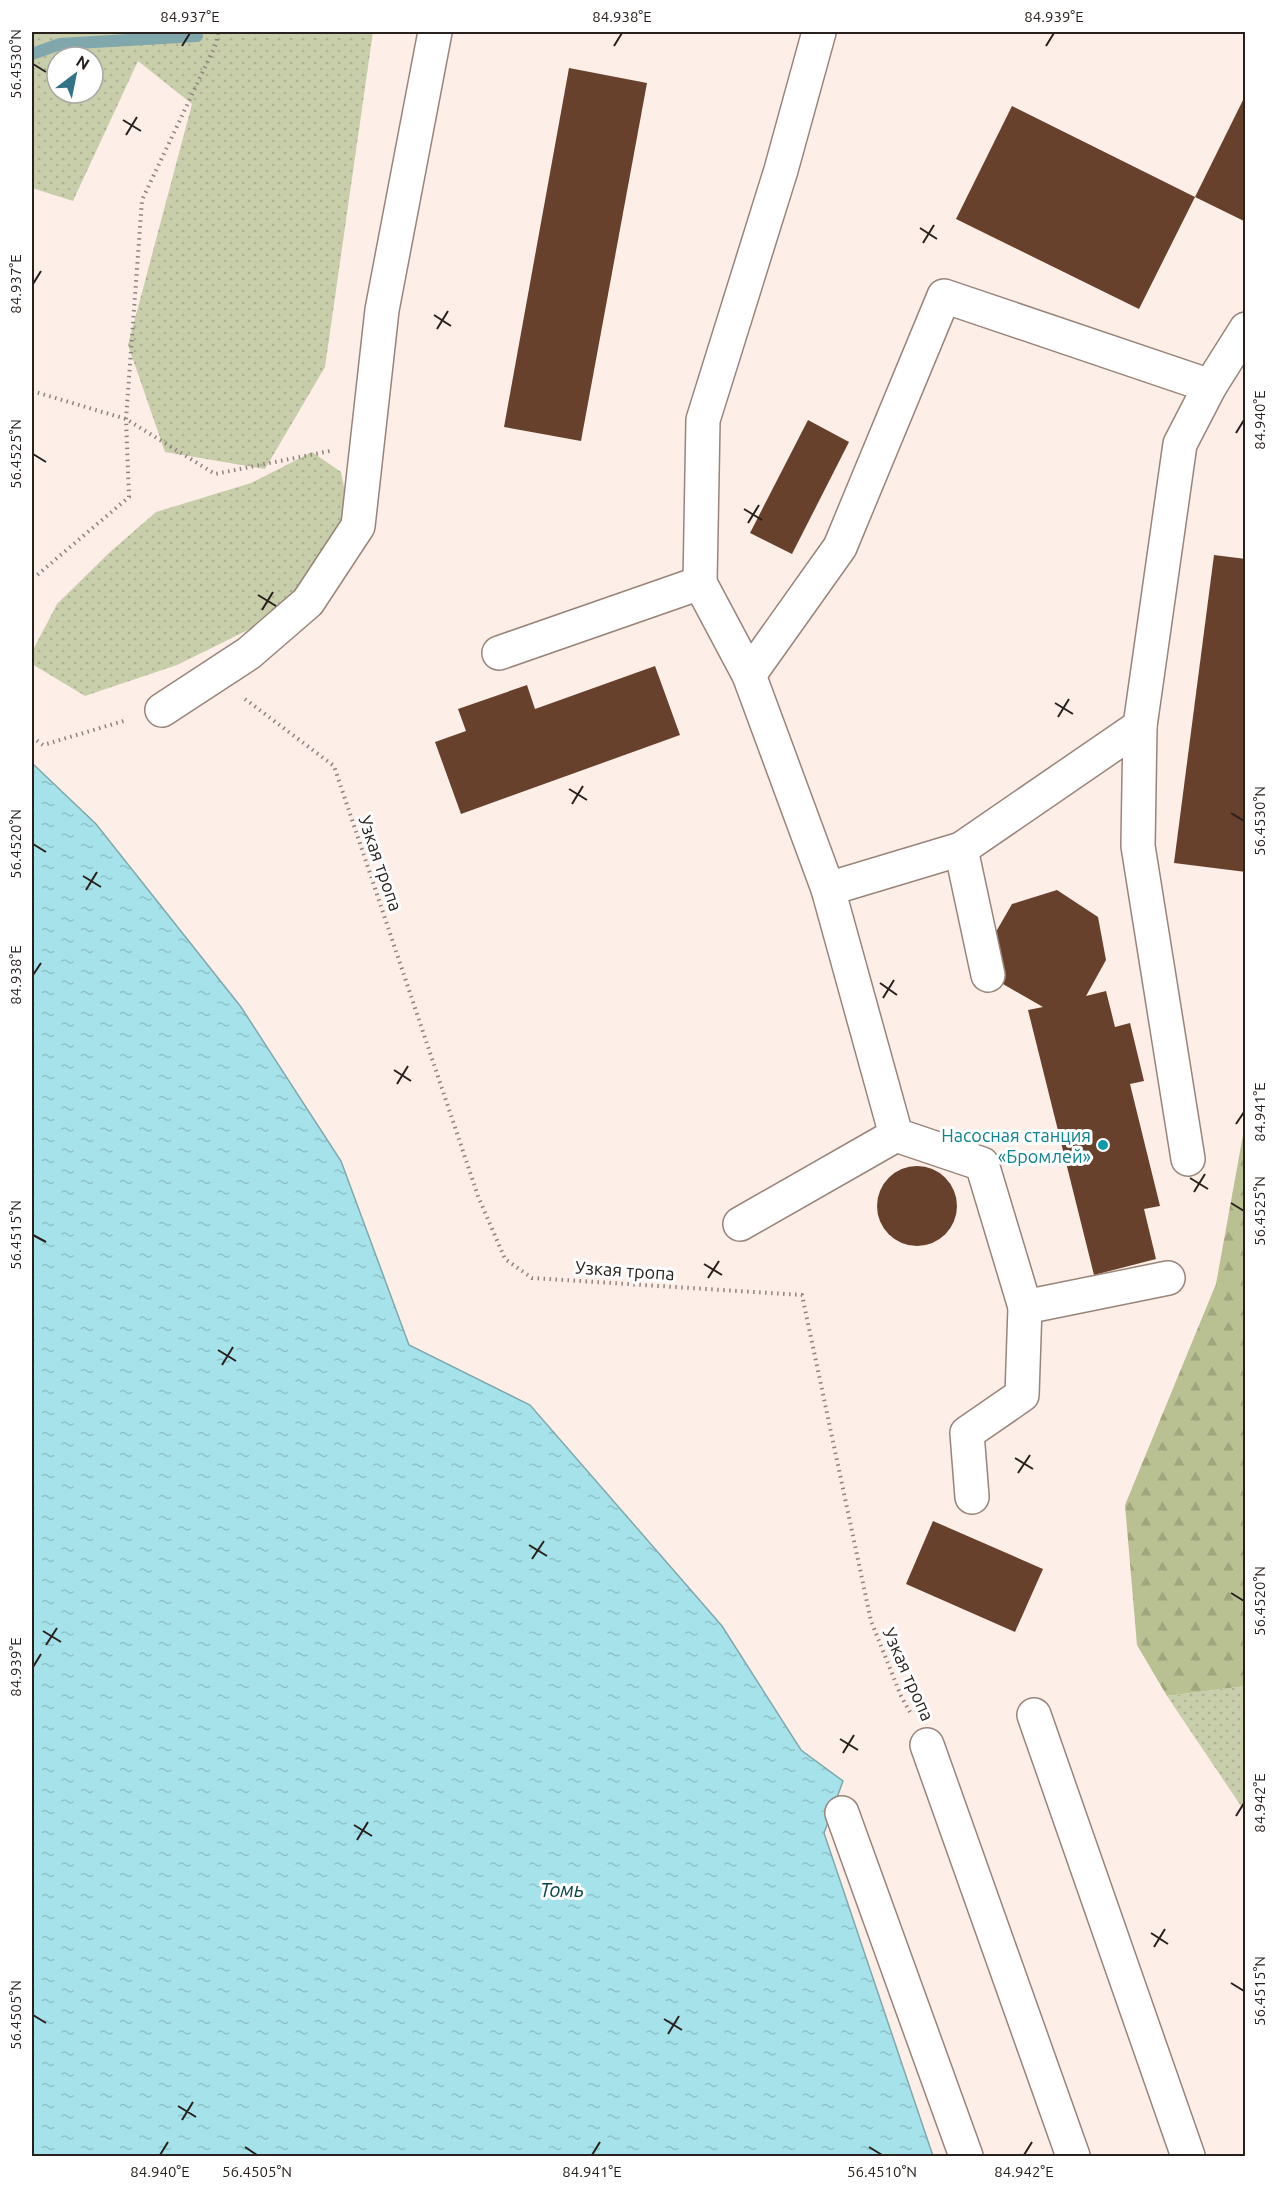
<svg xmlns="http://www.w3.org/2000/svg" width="1277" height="2188" font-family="Ubuntu,sans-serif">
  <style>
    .grass { fill: url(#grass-dots); fill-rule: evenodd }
    .forest { fill: url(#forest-firs) }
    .water { fill: url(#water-ripples); stroke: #80a8ac; stroke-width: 1.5 }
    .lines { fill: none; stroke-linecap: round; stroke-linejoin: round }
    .stream { stroke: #80a8ac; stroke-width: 12 }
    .building { fill: #67412b }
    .minor-casing { stroke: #99847a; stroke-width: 36 }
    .path { stroke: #8f837e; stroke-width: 4; stroke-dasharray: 1.5 4.5; stroke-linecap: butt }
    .minor { stroke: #fff; stroke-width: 33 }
    .ticks { fill: none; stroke: #28201c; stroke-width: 2 }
    .culture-dot { fill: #0f9aa8; stroke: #fff; stroke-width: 2 }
    .labels { text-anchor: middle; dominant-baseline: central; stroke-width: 6; stroke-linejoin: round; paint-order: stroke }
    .street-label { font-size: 18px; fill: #28201c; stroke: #fff }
    .culture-label { font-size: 18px; fill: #0d838f; stroke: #fff; text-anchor: end }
    .water-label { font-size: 20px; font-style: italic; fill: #064146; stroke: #fff }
    .neatline { fill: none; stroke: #28201c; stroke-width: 2 }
    .ticks-label { font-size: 15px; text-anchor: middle; fill: #28201c }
  </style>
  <defs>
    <pattern id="grass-dots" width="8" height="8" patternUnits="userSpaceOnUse" patternTransform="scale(1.5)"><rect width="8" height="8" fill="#c9ceaa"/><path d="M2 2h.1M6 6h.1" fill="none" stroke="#adb192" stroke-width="1.8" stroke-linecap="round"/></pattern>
    <pattern id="forest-firs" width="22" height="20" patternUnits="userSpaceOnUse" patternTransform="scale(1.5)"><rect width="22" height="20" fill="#b9c091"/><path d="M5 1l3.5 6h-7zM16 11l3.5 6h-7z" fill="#9fa57c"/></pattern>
    <pattern id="water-ripples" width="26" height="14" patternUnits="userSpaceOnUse" patternTransform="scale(1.5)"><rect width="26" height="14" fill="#a5e2e9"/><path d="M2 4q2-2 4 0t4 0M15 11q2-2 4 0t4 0" fill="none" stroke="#8ec2c7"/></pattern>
  </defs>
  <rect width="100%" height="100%" fill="#fdeee8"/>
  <!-- grass -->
  <g class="grass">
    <path d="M32,32h341l-48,335 -60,102 -100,-17 -37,-107 64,-241 -54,-43 -65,140 -41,-13zM57,57h36v36h-36z"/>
    <path d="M312,452l29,20 8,40 -27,57 -46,47 -99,49 -92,31 -53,-32v-12l25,-48 53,-52 46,-40 95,-29z"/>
    <path d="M1245,1686h1l-1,126 -78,-116z"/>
  </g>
  <!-- forest -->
  <path class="forest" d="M1245,1124v562l-78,10 -30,-51 -12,-140 91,-221z"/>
  <!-- water -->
  <path class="water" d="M32,763l64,61 145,183 100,154 68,184 121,60 192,221 79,124 42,31 -19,52 109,323h-901z"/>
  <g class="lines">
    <!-- stream -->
    <path class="stream" d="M32,54l28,-10 137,-8"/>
  </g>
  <!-- building -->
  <g class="building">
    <path d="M569,68l78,15 -66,358 -77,-14z"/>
    <path d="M1246,94v128l-51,-25z"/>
    <path d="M1012,106l183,91 -56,112 -183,-90z"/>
    <path d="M808,420l41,22 -57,112 -42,-21z"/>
    <path d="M1214,555l32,4v313l-72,-9z"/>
    <path d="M655,666l25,69 -219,79 -26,-72 31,-11 -8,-22 69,-24 8,24z"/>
    <path d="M1057,890l41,27 8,43 -20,36 20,-5 9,36 15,-4 14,58 -14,3 30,122 -16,3 12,50 -62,16 -66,-265 15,-3 -40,-23 -14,-40 23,-40z"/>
    <circle cx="917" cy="1206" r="40"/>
    <path d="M933,1521l110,48 -28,63 -109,-48z"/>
  </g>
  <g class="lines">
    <!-- minor casing -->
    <g class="minor-casing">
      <g id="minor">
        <path d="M819,32l-38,138 -78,250 -3,163 49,92 79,214 68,246 86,29 43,143 -3,88 -55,38 5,64"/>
        <path d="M499,653l201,-70"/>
        <path d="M749,675l91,-128 104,-251 266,90"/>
        <path d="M162,710l87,-57 59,-51 50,-76 24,-216 53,-278"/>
        <path d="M961,849l27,126"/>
        <path d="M828,889l133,-40 179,-123"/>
        <path d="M1188,1159l-50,-313 2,-120 40,-282 30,-58 36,-57"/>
        <path d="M740,1224l156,-89"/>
        <path d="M1025,1307l143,-29"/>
        <path d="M1034,1715l154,441"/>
        <path d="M927,1745l146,411"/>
        <path d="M842,1813l124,343"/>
      </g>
    </g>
    <!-- path -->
    <g class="path">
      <path d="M32,391l94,28 89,55 115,-23"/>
      <path d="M32,577l4,-1 93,-79 -3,-78 16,-219 74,-156 2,-12"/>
      <path d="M245,699l89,67 144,430 27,63 27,19 270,17 69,326 30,75 9,16"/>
      <path d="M32,737l11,8 84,-25"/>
    </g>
    <!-- minor -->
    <use href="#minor" class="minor"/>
  </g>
  <!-- ticks -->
  <path class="ticks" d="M182,46l8,-13M614,46l8,-13M1046,46l8,-13M33,64l13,8M123,120l18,11M126,135l11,-18M920,228l17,11M923,243l11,-18M33,284l8,-13M434,315l17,11M437,329l11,-18M1236,433l8,-13M33,454l13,8M744,509l18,11M748,523l11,-18M258,595l18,11M262,610l11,-18M1055,703l18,11M1058,717l11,-18M569,789l18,11M572,804l11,-18M1231,813l13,8M33,844l13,8M83,876l18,11M86,890l11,-18M33,975l8,-12M880,983l17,12M883,998l11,-18M394,1070l17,11M397,1084l11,-18M1236,1124l8,-12M1190,1178l18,11M1194,1192l11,-18M1231,1203l13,8M33,1235l13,7M704,1264l18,11M708,1278l11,-17M218,1350l18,11M222,1365l11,-18M1015,1458l18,11M1018,1473l12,-18M529,1545l18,11M532,1559l12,-18M1231,1593l13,8M43,1631l18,11M46,1645l11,-17M33,1667l8,-13M840,1739l18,11M843,1753l11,-18M1236,1816l8,-13M354,1825l18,11M357,1840l11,-18M1151,1933l17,11M1154,1947l11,-18M1231,1983l13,8M33,2015l13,8M664,2019l18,11M668,2034l11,-18M178,2106l18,11M182,2120l11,-18M245,2147l12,8M869,2147l13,8M160,2155l8,-13M592,2155l8,-13M1024,2155l8,-13"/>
  <!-- markers -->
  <circle class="culture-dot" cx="1103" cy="1145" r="6"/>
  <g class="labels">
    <!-- street labels -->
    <g class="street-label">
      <text transform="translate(381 863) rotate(71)">Узкая тропа</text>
      <text transform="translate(625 1270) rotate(4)">Узкая тропа</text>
      <text transform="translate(909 1674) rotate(66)">Узкая тропа</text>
    </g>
    <!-- culture labels -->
    <g class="culture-label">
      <text x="1091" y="1135">Насосная станция<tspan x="1091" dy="21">«Бромлей»</tspan></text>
    </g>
    <!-- water labels -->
    <g class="water-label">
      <text x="562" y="1889">Томь</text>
    </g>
  </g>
  <!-- border -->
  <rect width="1277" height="2188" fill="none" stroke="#ffffff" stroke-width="66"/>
  <!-- north arrow -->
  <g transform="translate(75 75) rotate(32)"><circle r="28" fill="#ffffff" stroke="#a9a6a4" stroke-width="1.5"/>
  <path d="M0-4.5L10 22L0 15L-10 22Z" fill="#327486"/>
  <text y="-9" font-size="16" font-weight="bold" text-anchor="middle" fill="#28201c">N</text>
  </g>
  <rect x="33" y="33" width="1211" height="2122" class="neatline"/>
  <g class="ticks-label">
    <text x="190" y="22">84.937°E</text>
    <text x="622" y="22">84.938°E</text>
    <text x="1054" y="22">84.939°E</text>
    <text transform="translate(16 64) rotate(-90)" y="5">56.4530°N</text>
    <text transform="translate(16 284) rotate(-90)" y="5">84.937°E</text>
    <text transform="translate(1260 420) rotate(-90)" y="5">84.940°E</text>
    <text transform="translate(16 454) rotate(-90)" y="5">56.4525°N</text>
    <text transform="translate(1260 821) rotate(-90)" y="5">56.4530°N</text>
    <text transform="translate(16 844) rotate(-90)" y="5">56.4520°N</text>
    <text transform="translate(16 975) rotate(-90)" y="5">84.938°E</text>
    <text transform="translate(1260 1112) rotate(-90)" y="5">84.941°E</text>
    <text transform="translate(1260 1211) rotate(-90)" y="5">56.4525°N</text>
    <text transform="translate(16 1235) rotate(-90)" y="5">56.4515°N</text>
    <text transform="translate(1260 1601) rotate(-90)" y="5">56.4520°N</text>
    <text transform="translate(16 1667) rotate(-90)" y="5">84.939°E</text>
    <text transform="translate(1260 1803) rotate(-90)" y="5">84.942°E</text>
    <text transform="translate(1260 1991) rotate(-90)" y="5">56.4515°N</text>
    <text transform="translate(16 2015) rotate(-90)" y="5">56.4505°N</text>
    <text x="160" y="2177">84.940°E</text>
    <text x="257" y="2177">56.4505°N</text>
    <text x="592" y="2177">84.941°E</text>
    <text x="882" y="2177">56.4510°N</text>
    <text x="1024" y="2177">84.942°E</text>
  </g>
</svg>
